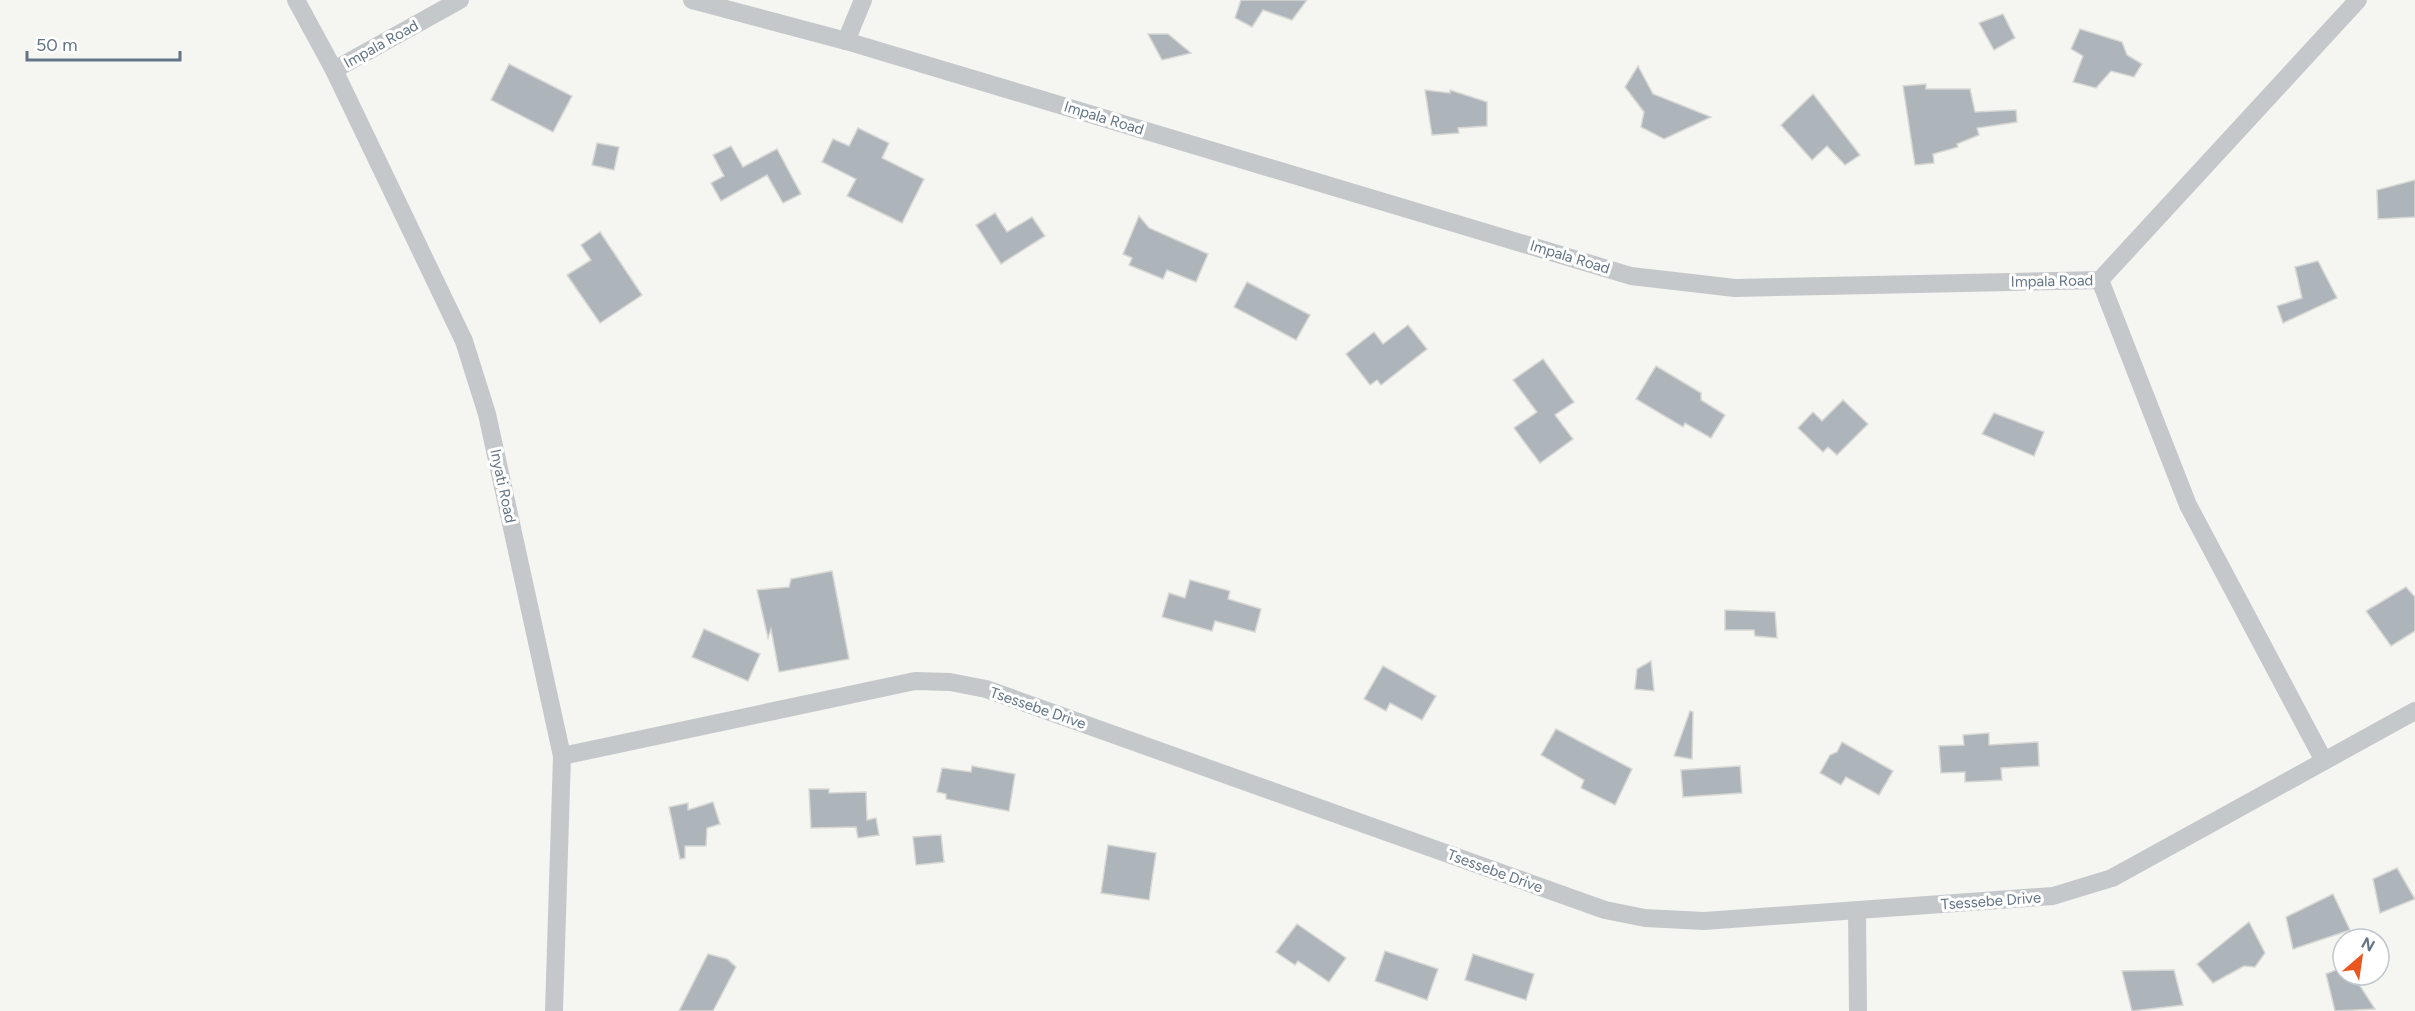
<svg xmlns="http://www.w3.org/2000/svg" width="2415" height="1011" font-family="Figtree,sans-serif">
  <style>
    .building { fill: #adb4ba; stroke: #d7d7d4; stroke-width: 1.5 }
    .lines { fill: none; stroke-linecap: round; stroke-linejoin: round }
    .street { stroke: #c5c8cb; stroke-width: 18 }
    .labels { text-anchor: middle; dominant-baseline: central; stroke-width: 6; stroke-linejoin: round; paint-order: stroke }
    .street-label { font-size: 15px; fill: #637484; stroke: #fff }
  </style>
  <rect width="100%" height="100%" fill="#f5f6f1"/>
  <!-- building -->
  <g class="building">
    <path d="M1241,0h66l-15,20 -29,-10 -11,17 -17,-9z"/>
    <path d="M2003,14l12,24 -21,12 -15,-27z"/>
    <path d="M2080,29l42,13 5,13 15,9 -8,13 -23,-6 -15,17 -23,-6 10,-26 -12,-7z"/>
    <path d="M1148,34h20l23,19 -29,7z"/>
    <path d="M509,64l63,32 -19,36 -62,-32z"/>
    <path d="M1638,66l15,28 58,23 -47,22 -23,-12 3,-15 -19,-25z"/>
    <path d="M1926,84v5h44l5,23 41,-2 1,12 -40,6 2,7 -22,9 1,3 -25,7 1,9 -19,2 -12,-79z"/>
    <path d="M1425,90l25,3v-3l37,12v24l-29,2 1,5 -27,2z"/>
    <path d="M1813,94l47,61 -15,10 -18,-19 -15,14 -31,-35z"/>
    <path d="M858,128l31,15 -7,15 42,21 -22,44 -55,-27 9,-17 -34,-17 11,-23 16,7z"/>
    <path d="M597,143l22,4 -5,23 -22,-5z"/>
    <path d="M731,146l12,21 34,-18 24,45 -18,9 -16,-28 -46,26 -10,-18 13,-7 -11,-21z"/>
    <path d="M2415,180v37l-37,2 -1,-29z"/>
    <path d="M995,213l12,19 25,-15 13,19 -44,28 -25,-39z"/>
    <path d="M1139,216l10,12 59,26 -12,28 -29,-12 -4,9 -34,-14 3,-7 -9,-4z"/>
    <path d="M600,232l42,63 -42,28 -33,-48 24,-15 -10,-15z"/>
    <path d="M2318,261l19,37 -54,25 -6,-17 25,-8 -7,-31z"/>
    <path d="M1247,282l63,33 -14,25 -62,-33z"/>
    <path d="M1408,325l19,24 -46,36 -4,-5 -7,5 -24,-31 28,-22 9,12z"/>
    <path d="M1543,359l31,43 -19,13 18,24 -33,24 -26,-35 23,-16 -24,-32z"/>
    <path d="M1656,366l45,27v7l24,15 -14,23 -26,-15 -2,4 -47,-28z"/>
    <path d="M1843,400l25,24 -31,31 -9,-8 -5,5 -25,-24 15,-16 9,9z"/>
    <path d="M1994,413l50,19 -10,24 -52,-22z"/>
    <path d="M832,571l17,88 -70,13 -8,-43 -3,9 -11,-48 32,-3 2,-8z"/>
    <path d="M1190,580l40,11 -2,8 33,10 -6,23 -40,-11 -3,10 -50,-14 7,-24 16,5z"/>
    <path d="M2406,587l9,10v34l-24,15 -25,-35z"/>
    <path d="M1725,610l50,2 2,26 -22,-2 -1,-6h-29z"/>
    <path d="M704,629l56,25 -12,27 -56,-24z"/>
    <path d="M1651,661l3,30 -19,-2 2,-20z"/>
    <path d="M1383,666l53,30 -14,24 -32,-17 -4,8 -22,-12z"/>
    <path d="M1690,711l3,1 -1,47 -18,-3z"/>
    <path d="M1556,729l76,40 -17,36 -34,-17 3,-8 -43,-25z"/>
    <path d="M1989,733v12l49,-3 1,24 -38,2 1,12 -37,2v-10l-24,1 -2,-27 25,-1 -1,-10z"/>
    <path d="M1842,742l51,29 -14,24 -33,-18 -5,8 -21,-12 10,-18 7,-3z"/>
    <path d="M972,766l43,8 -6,37 -63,-12v-5l-9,-2 5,-24 29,4z"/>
    <path d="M1740,766l2,27 -59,4 -2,-27z"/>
    <path d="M809,789h20v4l37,-1 1,28 9,-2 3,17 -21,3 -2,-11 -45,1z"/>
    <path d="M713,802l7,22 -13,4 -1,18h-21v12l-5,1 -11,-52 19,-4v7z"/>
    <path d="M941,835l3,27 -28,3 -3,-28z"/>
    <path d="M1108,845l48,8 -7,47 -48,-7z"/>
    <path d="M2397,868l18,31 -35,14 -7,-34z"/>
    <path d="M2333,894l17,36 -57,19 -7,-32z"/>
    <path d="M2249,922l16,31 -10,14 -11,-1 -31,17 -16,-19z"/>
    <path d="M1297,924l49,34 -17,24 -31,-21 -3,4 -19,-13z"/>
    <path d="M1385,951l53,18 -11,31 -52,-19z"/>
    <path d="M708,954l19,5 9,8 -23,44h-34z"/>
    <path d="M1473,954l61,20 -8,26 -61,-20z"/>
    <path d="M2343,967v8h10l22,34 -40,2 -9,-37z"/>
    <path d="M2174,970l9,35 -51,6 -10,-40z"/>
  </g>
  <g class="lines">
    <!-- street -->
    <g class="street">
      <path d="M296,0l38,70 130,271 23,73 75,342 -8,255"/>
      <path d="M692,0l154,41 785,235 104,12 365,-8 258,-280"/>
      <path d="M846,41l17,-41"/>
      <path d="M334,70l126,-70"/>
      <path d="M2100,280l88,225 136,256"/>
      <path d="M562,756l353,-75 35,1 36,7 619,221 40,8 59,3 349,-25 59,-18 303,-167"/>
      <path d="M1857,910l1,101"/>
    </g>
  </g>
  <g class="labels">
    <!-- street labels -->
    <g class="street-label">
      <text transform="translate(381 44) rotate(-29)">Impala Road</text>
      <text transform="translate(1104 118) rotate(17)">Impala Road</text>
      <text transform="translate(1570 257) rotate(17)">Impala Road</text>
      <text transform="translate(2052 281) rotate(-1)">Impala Road</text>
      <text transform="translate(503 486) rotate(78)">Inyati Road</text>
      <text transform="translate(1038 708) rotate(19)">Tsessebe Drive</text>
      <text transform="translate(1495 871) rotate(20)">Tsessebe Drive</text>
      <text transform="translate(1991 901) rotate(-4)">Tsessebe Drive</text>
    </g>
  </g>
  <!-- north arrow -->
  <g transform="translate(2361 957) rotate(29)"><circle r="28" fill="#ffffff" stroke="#c1c7ce" stroke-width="1.5"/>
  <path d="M0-4.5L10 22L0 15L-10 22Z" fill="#e9571e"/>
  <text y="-9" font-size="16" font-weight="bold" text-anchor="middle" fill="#637484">N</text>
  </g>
  <!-- scale -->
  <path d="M27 51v9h153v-9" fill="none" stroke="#637484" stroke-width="3"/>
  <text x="36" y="51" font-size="18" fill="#637484" stroke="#ffffff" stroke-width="4.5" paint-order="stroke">50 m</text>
</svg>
